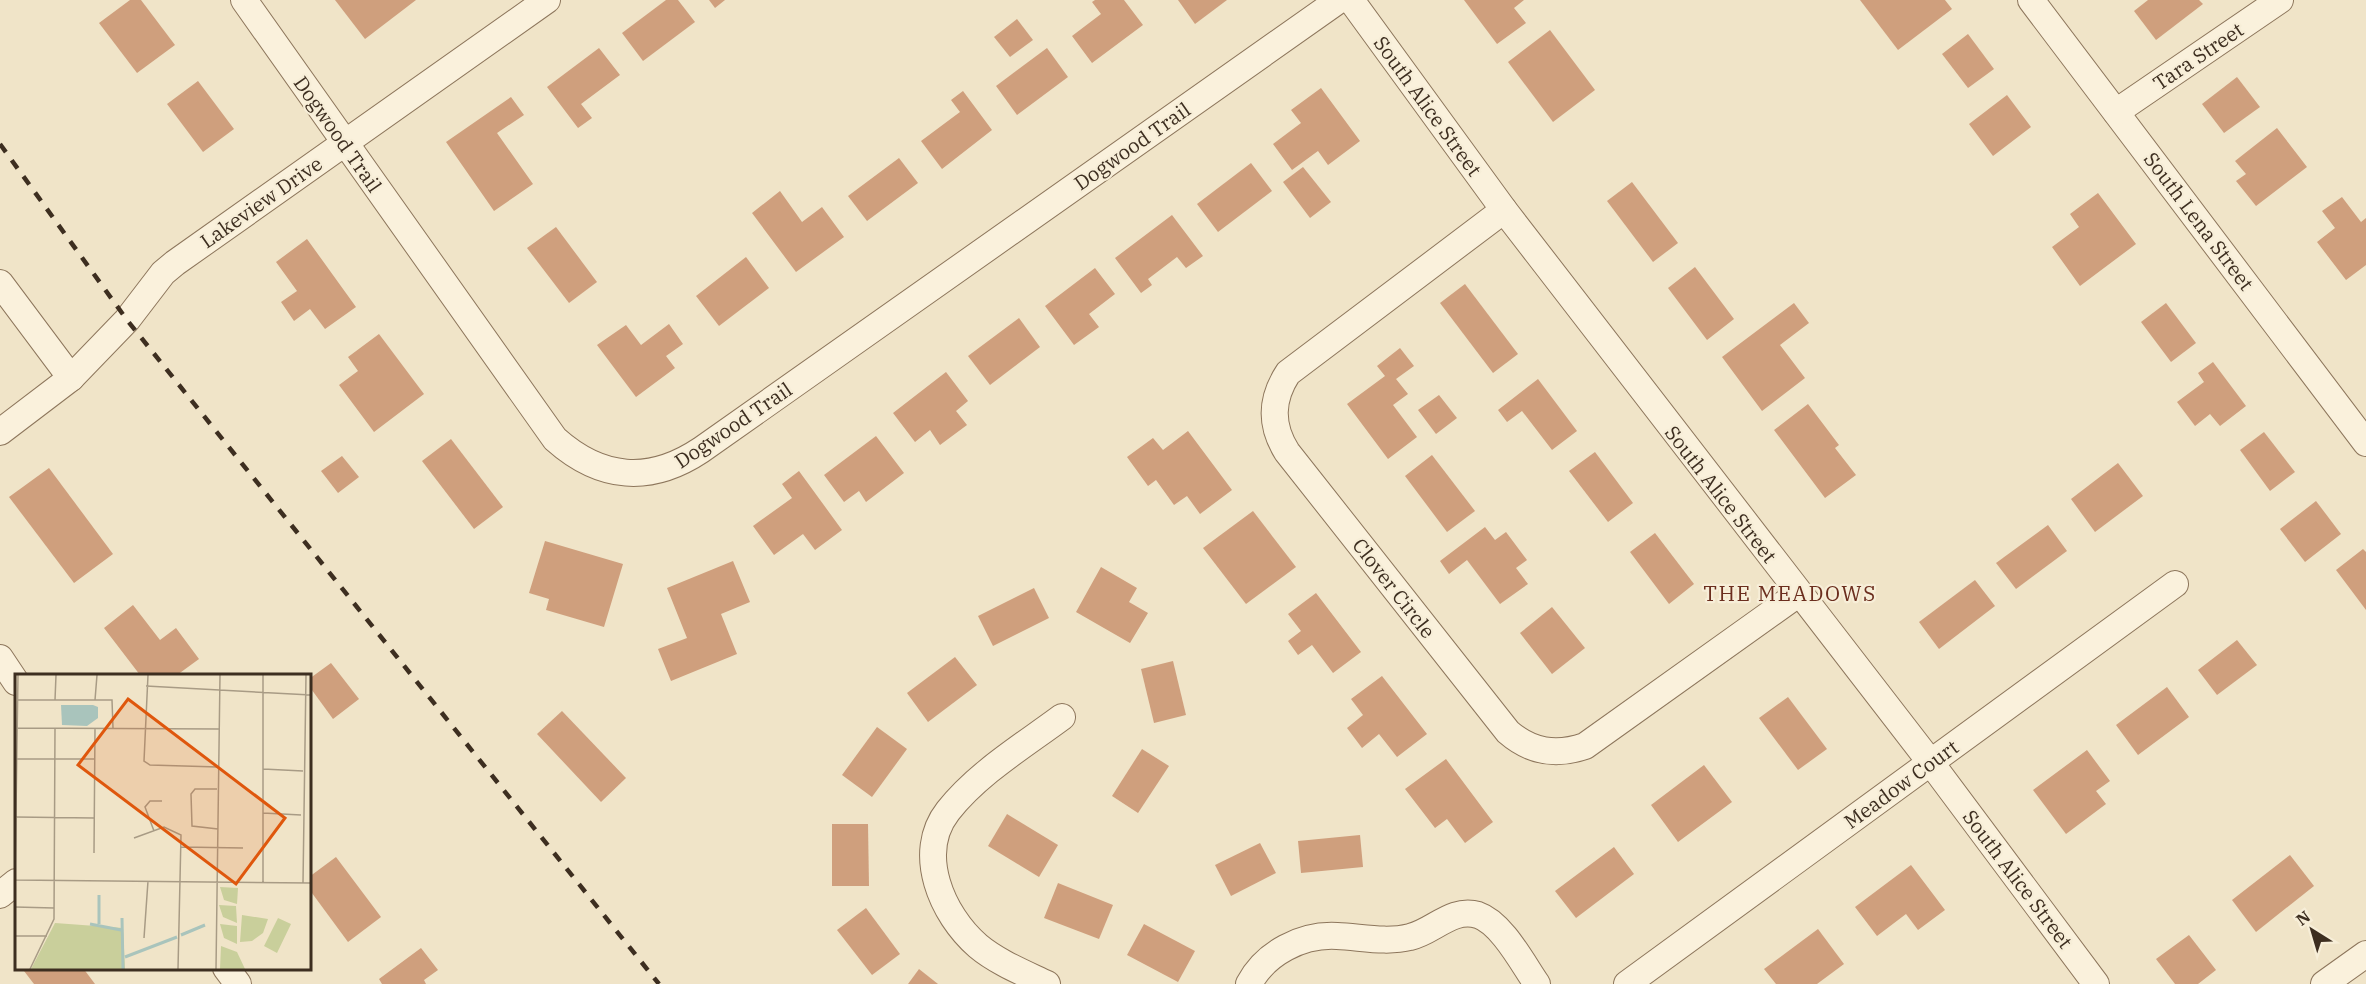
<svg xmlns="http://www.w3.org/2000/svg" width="2366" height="984" font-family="'IBM Plex Serif',serif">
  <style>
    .building { fill: #cf9f7d }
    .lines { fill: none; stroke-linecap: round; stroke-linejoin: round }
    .minor-casing { stroke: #8d765c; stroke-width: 28 }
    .minor { stroke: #faf1dc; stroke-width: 26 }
    .rail { stroke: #3d2e20; stroke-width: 4.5; stroke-dasharray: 10 10; stroke-linecap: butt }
    .labels { text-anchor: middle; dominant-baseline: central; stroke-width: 4.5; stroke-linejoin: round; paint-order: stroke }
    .street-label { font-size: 20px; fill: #3d2e20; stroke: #f7eed8 }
    .neighbourhood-label { font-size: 21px; letter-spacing: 1.5px; fill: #6b2e1e; stroke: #f7eed8 }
    .inset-river { fill: none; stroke: #a9c4bc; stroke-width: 3 }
    .inset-road { fill: none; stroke: #a89b85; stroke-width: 1.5 }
    .view { fill: #df570d; fill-opacity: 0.15; stroke: #df570d; stroke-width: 3 }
    .inset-edge { fill: none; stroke: #3d2e20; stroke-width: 3 }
  </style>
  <rect width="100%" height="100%" fill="#f0e4c8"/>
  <!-- building -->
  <g class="building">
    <path d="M130,0h11l34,45 -38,28 -38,-50z"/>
    <path d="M335,0h81l-51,39z"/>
    <path d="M666,0h12l17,22 -52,39 -21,-28z"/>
    <path d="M709,0h16l-10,8z"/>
    <path d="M1095,0h29l19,25 -51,38 -20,-27 29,-22 -9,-12z"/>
    <path d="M1178,0h49l-32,24z"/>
    <path d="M1464,0h60l-10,8 12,15 -29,21z"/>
    <path d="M1860,0h85l7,9 -54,41z"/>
    <path d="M2148,0h51l4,4 -47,36 -22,-29z"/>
    <path d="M1017,19l16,21 -23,17 -16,-20z"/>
    <path d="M1550,30l45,60 -42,32 -45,-60z"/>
    <path d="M1968,34l26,35 -26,19 -26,-34z"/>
    <path d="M599,48l21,27 -39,29 11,14 -14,10 -31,-41z"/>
    <path d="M1047,48l21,29 -51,38 -21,-29z"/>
    <path d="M2237,77l23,30 -36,26 -22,-29z"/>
    <path d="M198,81l36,48 -31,23 -36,-48z"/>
    <path d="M1321,88l39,53 -32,24 -10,-14 -26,19 -19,-26 28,-21 -10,-13z"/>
    <path d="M963,91l29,39 -50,39 -21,-28 39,-29 -9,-12z"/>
    <path d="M2007,95l24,32 -38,29 -24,-32z"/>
    <path d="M511,97l13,18 -27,18 36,51 -39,27 -48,-69z"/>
    <path d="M2277,128l30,39 -51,39 -20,-25 10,-7 -11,-13z"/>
    <path d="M899,158l19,25 -51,38 -19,-25z"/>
    <path d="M1251,163l21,28 -54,41 -21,-28z"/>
    <path d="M1303,167l28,35 -21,16 -27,-36z"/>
    <path d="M1632,182l46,61 -25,19 -46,-61z"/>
    <path d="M780,191l22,31 20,-15 22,30 -48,35 -44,-59z"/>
    <path d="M2098,193l38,51 -56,42 -28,-39 27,-20 -9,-13z"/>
    <path d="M2342,197l19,25 5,-4v47l-20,15 -29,-38 18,-14 -13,-17z"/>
    <path d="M1172,215l31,41 -17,12 -9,-11 -29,22 4,6 -11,8 -26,-35z"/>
    <path d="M556,227l41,55 -28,21 -42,-55z"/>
    <path d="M307,239l49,68 -31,22 -15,-20 -16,12 -13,-19 16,-11 -21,-29z"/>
    <path d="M746,257l23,31 -50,38 -23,-30z"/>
    <path d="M1695,267l39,52 -27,21 -39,-52z"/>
    <path d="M1095,268l20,26 -26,20 10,13 -25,18 -29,-39z"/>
    <path d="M1465,284l53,70 -25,19 -53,-70z"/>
    <path d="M1794,303l15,20 -29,22 25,33 -43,33 -40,-54z"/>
    <path d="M2166,303l30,40 -25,19 -30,-40z"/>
    <path d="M1019,318l21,29 -50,38 -22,-29z"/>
    <path d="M669,324l14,20 -17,12 9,12 -39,29 -39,-52 29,-20 15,20z"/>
    <path d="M379,334l45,60 -50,38 -35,-47 19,-14 -10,-14z"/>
    <path d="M1400,348l14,18 -18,13 12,15 -15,11 24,32 -29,22 -41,-55 38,-28 -8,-10z"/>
    <path d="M2213,362l33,44 -26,20 -10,-12 -15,12 -18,-24 27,-20 -6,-9z"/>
    <path d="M946,372l22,29 -12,10 11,14 -27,20 -10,-15 -15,12 -22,-29z"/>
    <path d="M1538,379l39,52 -25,19 -30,-39 -15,11 -9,-12z"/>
    <path d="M1439,395l18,23 -21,16 -18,-24z"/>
    <path d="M1808,404l31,41 -4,3 21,27 -31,23 -51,-68z"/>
    <path d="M1188,431l44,59 -32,24 -13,-18 -13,9 -18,-25 -8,6 -21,-29 26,-19 10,12z"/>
    <path d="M2264,432l31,40 -25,19 -30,-41z"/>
    <path d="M876,436l28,37 -38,29 -7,-11 -15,11 -20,-27z"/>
    <path d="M451,439l52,68 -29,22 -52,-68z"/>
    <path d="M1595,452l38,51 -25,19 -39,-51z"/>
    <path d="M1432,455l43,56 -28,21 -42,-56z"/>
    <path d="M342,456l17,21 -21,16 -17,-22z"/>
    <path d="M2118,463l25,33 -48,36 -24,-33z"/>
    <path d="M49,468l64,86 -39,29 -65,-86z"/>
    <path d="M799,471l43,59 -27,20 -12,-16 -29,21 -21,-29 39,-28 -10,-14z"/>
    <path d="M2316,501l25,33 -36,28 -25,-33z"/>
    <path d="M1253,511l43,56 -50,37 -43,-56z"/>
    <path d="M2048,525l19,26 -51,38 -20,-26z"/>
    <path d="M1485,527l10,13 11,-8 21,28 -11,8 12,16 -28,20 -33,-44 -18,14 -9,-13z"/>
    <path d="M1655,533l39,51 -25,20 -39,-52z"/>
    <path d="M545,541l78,23 -19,63 -58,-17 3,-11 -20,-6z"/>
    <path d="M2363,549l3,3v58l-30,-40z"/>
    <path d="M733,561l17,41 -29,12 16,40 -66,27 -13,-32 29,-11 -20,-50z"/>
    <path d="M1101,567l36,21 -8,14 19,11 -18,30 -54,-31z"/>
    <path d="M1975,580l20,26 -56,43 -20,-27z"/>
    <path d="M1034,588l15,30 -56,28 -15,-30z"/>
    <path d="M1316,593l45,59 -28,21 -21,-28 -14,10 -10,-14 13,-10 -13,-17z"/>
    <path d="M133,605l27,35 16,-12 23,31 -22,16h-37l-36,-47z"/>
    <path d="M1552,607l33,41 -33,26 -32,-41z"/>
    <path d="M2237,640l20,25 -40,30 -19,-25z"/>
    <path d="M955,657l22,28 -49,37 -21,-29z"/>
    <path d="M1173,661l13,54 -32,8 -13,-54z"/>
    <path d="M331,663l28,36 -26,20 -24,-33v-7z"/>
    <path d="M1382,676l45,58 -30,23 -18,-23 -17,14 -15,-20 16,-13 -12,-16z"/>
    <path d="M2167,687l22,30 -51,38 -22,-30z"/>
    <path d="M1788,697l39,52 -29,21 -39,-52z"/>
    <path d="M562,711l64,67 -25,24 -64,-68z"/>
    <path d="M877,727l30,22 -35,48 -30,-22z"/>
    <path d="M1142,749l27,17 -31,47 -26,-17z"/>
    <path d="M2087,750l23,31 -14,10 10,13 -40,30 -33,-44z"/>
    <path d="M1446,759l47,63 -28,21 -18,-24 -12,9 -30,-39z"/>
    <path d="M1704,765l28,37 -54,40 -27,-37z"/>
    <path d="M1007,814l51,31 -19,32 -51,-31z"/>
    <path d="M832,824h36l1,62h-37z"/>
    <path d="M1360,835l3,32 -62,6 -3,-32z"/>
    <path d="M1260,843l16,30 -45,23 -16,-31z"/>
    <path d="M1614,847l20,27 -58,44 -21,-27z"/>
    <path d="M2290,855l24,31 -58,46 -24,-32z"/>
    <path d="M336,857l45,60 -33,25 -39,-53v-12z"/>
    <path d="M1911,865l34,45 -27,20 -12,-16 -29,22 -22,-29z"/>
    <path d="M1058,883l55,22 -14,34 -55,-21z"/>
    <path d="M866,908l34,46 -28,21 -35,-45z"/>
    <path d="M1144,924l51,27 -17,31 -51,-27z"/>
    <path d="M1818,929l26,35 -27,20h-41l-12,-15z"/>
    <path d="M2189,935l27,35 -18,14h-23l-19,-25z"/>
    <path d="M421,948l17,22 -14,10 2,4h-44l-3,-5z"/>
    <path d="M28,968h55l12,16h-61l-10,-13z"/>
    <path d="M919,969l19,15h-30z"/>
  </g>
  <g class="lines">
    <!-- minor casing -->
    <g class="minor-casing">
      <g id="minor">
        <path d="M244,0l311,439c46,41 95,45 146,11l638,-450"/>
        <path d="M1351,0l153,210 427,553 165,221"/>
        <path d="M2031,0l335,443"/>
        <path d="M2116,112l164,-112"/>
        <path d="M1504,210l-216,163c-17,26 -18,52 -1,79l221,280c23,20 48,24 77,14l213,-152"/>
        <path d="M0,283l71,95"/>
        <path d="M0,432l71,-54 56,-58 36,-47 12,-10 372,-263"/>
        <path d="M0,658l16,24"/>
        <path d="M0,895l16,-13"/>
        <path d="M226,968l12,16"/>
        <path d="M1047,984c-23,-11 -50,-22 -69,-38 -36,-31 -63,-93 -30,-135 30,-38 75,-65 114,-94"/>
        <path d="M1249,984c16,-31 53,-50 88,-48 24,1 49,7 73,1 23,-5 42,-30 68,-22 24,8 45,49 59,69"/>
        <path d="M1627,984l548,-400"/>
        <path d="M2324,984l42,-30"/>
      </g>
    </g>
    <!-- minor -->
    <use href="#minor" class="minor"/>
    <!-- rail -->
    <path class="rail" d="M0,144l127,176 532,664"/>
  </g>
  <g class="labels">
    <!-- street labels -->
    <g class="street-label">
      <text transform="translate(2198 56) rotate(-34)">Tara Street</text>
      <text transform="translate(1428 106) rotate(54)">South Alice Street</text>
      <text transform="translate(338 134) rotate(55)">Dogwood Trail</text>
      <text transform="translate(1132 146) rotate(-35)">Dogwood Trail</text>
      <text transform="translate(261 202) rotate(-35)">Lakeview Drive</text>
      <text transform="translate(2199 221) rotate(53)">South Lena Street</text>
      <text transform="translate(733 425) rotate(-34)">Dogwood Trail</text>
      <text transform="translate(1721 494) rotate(52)">South Alice Street</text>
      <text transform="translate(1394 588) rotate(52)">Clover Circle</text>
      <text transform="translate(1901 784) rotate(-36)">Meadow Court</text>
      <text transform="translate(2018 879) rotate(53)">South Alice Street</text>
    </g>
    <!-- neighbourhood labels -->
    <g class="neighbourhood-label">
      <text x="1790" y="593">THE MEADOWS</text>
    </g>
  </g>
  <!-- overview -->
  <g transform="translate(15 674)">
    <rect width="296" height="296" fill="#f0e4c8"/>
    <path d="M205,213l18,1 -1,16 -13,-4zM204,231l17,1 1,17 -14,-6zM227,241l26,4 -5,14 -11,8 -12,1zM263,244l13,6 -14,29 -13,-7zM40,249l68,5 2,41h-94zM205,250l17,2v18l-13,-6zM206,272l16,6 8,17h-25z" fill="#c9cf9b"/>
    <path d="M46,31h32l5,2v11l-11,8 -25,-1z" fill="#a9c4bc"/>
    <path class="inset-river" d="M84,221v29M107,244l1,51M75,250l31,6M166,261l24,-10M110,283l52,-20"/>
    <path class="inset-road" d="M133,1l-4,86 6,4 68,2M131,12l165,9M2,26h95l1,28M40,26l1,-25M80,26l2,-25M2,54l202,1M0,85h79M248,95l40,2M202,115h-22l-4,5 1,32 26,3M248,139l38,2M0,143l79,1M139,157l-9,-24 5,-6h12M119,164l30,-11 17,8 -3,134M166,173l62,1M79,179l1,-125M0,206l296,3M0,206l3,-205M248,208v-207M288,209l3,-208M0,233l39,1M0,262h32M129,264l4,-57M15,295l24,-50 1,-191M201,295l4,-294"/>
    <path class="view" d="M113,25l157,119 -49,66 -158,-119z"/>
    <rect width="296" height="296" class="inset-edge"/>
  </g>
  <!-- north arrow -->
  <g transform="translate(2312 930) rotate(323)" stroke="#f7eed8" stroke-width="4.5" paint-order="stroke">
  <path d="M0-4.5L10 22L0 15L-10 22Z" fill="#3d2e20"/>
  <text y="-9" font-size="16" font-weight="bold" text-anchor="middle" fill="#3d2e20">N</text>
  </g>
</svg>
